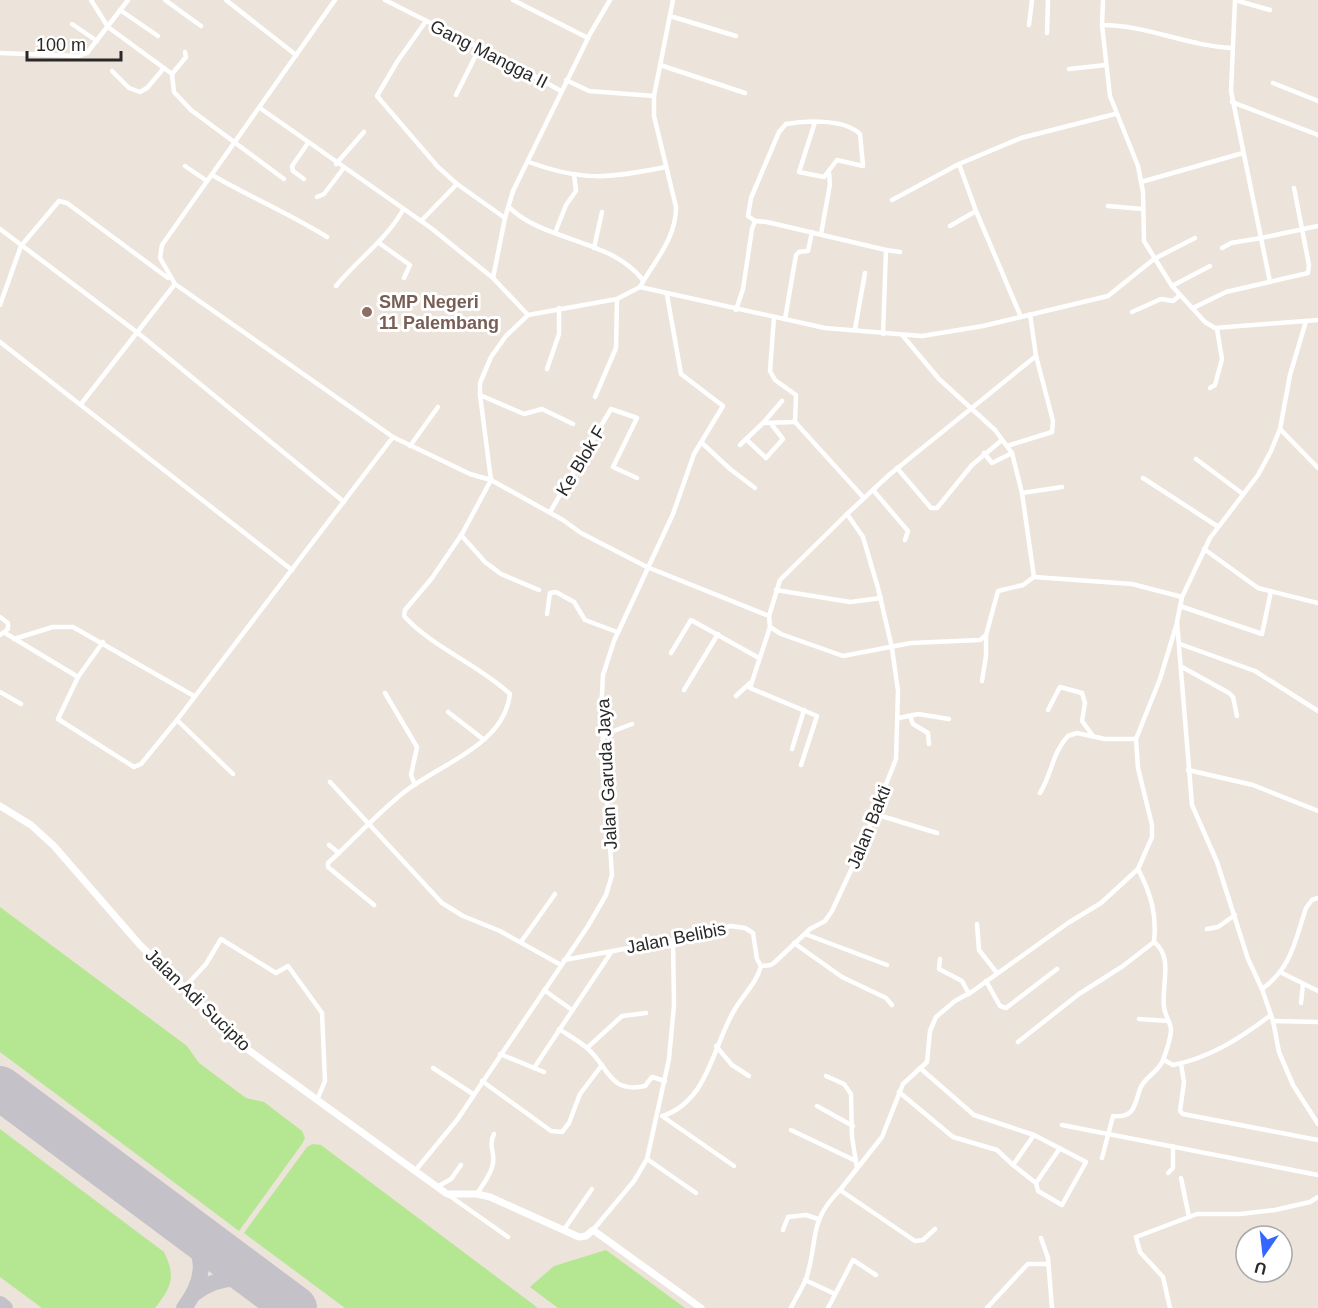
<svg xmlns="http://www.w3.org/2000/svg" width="1318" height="1308" font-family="Arial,sans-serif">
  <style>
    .green { fill: #b5e792 }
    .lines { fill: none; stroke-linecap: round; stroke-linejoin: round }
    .taxiway { stroke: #c4c2c8; stroke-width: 16 }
    .runway { stroke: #c4c2c8; stroke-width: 44 }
    .street { stroke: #fff; stroke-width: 4.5 }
    .secondary { stroke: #fff; stroke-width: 7 }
    .education-dot { fill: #8d6e63; stroke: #fff; stroke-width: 2 }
    .labels { text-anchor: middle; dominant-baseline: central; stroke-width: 6; stroke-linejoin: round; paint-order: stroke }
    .street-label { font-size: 18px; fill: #292929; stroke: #fff }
    .education-label { font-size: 18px; font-weight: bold; fill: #785e54; stroke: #fff; text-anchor: start }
  </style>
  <rect width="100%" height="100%" fill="#ece3da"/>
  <!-- green -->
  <g class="green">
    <path d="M0,907l187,139 12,17 47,35 18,4 38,29 3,7 -3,6 -63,87 -239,-179z"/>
    <path d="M0,1129l164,123c12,25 8,34 -9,56h-113l-42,-31z"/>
    <path d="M313,1144l8,1 217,163h-193l-101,-75 63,-86z"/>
    <path d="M606,1250l79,58h-127l-28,-21 24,-21z"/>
  </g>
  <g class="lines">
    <!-- taxiway -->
    <g class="taxiway">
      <path d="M183,1224c23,31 24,53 1,84"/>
      <path d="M195,1293c20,-15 41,-18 65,-11"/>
      <path d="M0,1304l5,4"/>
    </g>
    <!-- runway -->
    <path class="runway" d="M0,1088l295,220"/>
    <!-- street -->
    <g class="street">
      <path d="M91,0l17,27 64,47 2,18 17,18 93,69"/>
      <path d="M165,0l36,26"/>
      <path d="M226,0l70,55"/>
      <path d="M335,0l-173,245 -2,13 15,26 218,153"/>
      <path d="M385,0l133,67 43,24"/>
      <path d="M513,0l75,38"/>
      <path d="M673,0l-19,96v20l22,91c0,32 -21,53 -36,80l185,41 97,8 61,-10 125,-30 46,-37 41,-21"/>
      <path d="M1103,0l-1,25 8,71 28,70 5,26 1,49 28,45 33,36 10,6 103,-8"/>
      <path d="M1235,0l-4,91 30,147 57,-12"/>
      <path d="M1235,0l35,10"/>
      <path d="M120,10l38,26"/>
      <path d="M670,16l66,20"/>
      <path d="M426,21l-29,41 -20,34 61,71 19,17"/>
      <path d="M72,24l25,17"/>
      <path d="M1029,25l3,-25"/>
      <path d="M1102,25c45,0 85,21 130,23"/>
      <path d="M1047,33l1,-33"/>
      <path d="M0,53l79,3 8,-3 41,-53"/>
      <path d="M660,65l85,28"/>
      <path d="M1069,69l37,-4"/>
      <path d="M112,71l17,17 11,4 7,-4 17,-20"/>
      <path d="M172,74l14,-17 -1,-5"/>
      <path d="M566,80l23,11 65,5"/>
      <path d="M1273,83l45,18"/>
      <path d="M456,95l24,-48"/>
      <path d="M1232,102l86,33"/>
      <path d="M260,108l171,120 62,50 35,37"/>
      <path d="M529,162c54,20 81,16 137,5"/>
      <path d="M336,164l28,-32"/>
      <path d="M959,164l17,47 45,106"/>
      <path d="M185,166l22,15"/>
      <path d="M212,175c38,22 78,39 115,62"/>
      <path d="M304,179l-11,-8 -1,-5 16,-23"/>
      <path d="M1141,182l102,-29"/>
      <path d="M317,197l7,-3 19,-25"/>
      <path d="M892,200l67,-36 62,-26 94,-24"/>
      <path d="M1108,206l35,3"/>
      <path d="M509,207c35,35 101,31 134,73"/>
      <path d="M421,221l36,-37 48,34"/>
      <path d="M755,221l-7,-5 3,-18 28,-66 7,-8c20,-4 59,-5 74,10l3,32 -26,-6 -13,17 -25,-5 16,-50"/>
      <path d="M950,226l26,-15"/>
      <path d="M0,229l138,104 206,169"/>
      <path d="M555,233l11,-28 10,-14 -2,-17"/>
      <path d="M821,234l9,-50 -1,-11"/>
      <path d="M379,243l31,22 -6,13"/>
      <path d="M594,248l8,-36"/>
      <path d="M1222,248l9,-5 30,-5 9,44"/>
      <path d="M886,250l14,2"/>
      <path d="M493,278l12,-60 8,-27 77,-157 20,-34"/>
      <path d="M336,286c22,-27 50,-46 67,-76"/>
      <path d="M1172,286l38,-20"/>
      <path d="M0,305l21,-59 38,-45 8,2 101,75"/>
      <path d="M1193,308l33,-16 82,-19 1,-8 -15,-77"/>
      <path d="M736,310l7,-21 9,-60 3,-8 12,1 119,28 -3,84"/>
      <path d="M1132,312l29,-13 12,2 7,-6"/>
      <path d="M774,317l-4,54 5,9 21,15 -1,27 69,76"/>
      <path d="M785,319l11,-64 3,-3 9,-1 4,-19"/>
      <path d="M1306,321l-16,54 -10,54 -9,22 -13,24 -48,63 -28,59 -5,25 15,183 25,57 31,97 14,30 11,32 6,31 14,33 25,39"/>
      <path d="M855,329l10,-56"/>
      <path d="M0,342l292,228"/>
      <path d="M547,369l12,-35v-26"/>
      <path d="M1210,388l5,-3 7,-26 -5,-30"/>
      <path d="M480,395l44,19 18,-5 31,15"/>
      <path d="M595,397l21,-49 1,-49"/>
      <path d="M81,404l94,-120"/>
      <path d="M763,423l19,-22"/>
      <path d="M1280,429l38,39"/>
      <path d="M746,439l20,19 17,-19 -11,-14"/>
      <path d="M702,443l28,26 25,19"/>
      <path d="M740,445l23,-22 32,-1"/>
      <path d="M410,446l28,-39"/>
      <path d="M1007,446l45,-14 1,-11 -17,-65"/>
      <path d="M984,453l8,10 20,-10"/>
      <path d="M1196,459l47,35"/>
      <path d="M897,468l34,40h6l35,-43 30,-25"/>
      <path d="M1143,478l74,48"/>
      <path d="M873,490l35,41 -3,9"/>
      <path d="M1022,493l40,-6"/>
      <path d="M550,512l61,-103 26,9 -24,49 24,11"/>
      <path d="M461,535l24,27 16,12 38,16"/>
      <path d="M1204,549l54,39 60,15"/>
      <path d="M1034,577l98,7 50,13"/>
      <path d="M776,590l74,12 31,-4"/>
      <path d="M1180,606l82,28 9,-43"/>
      <path d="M547,614l3,-21 6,-1 18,10 11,18 32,12"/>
      <path d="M769,616l11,-36 67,-66 42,-39 147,-119 -6,-42"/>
      <path d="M0,617l8,6v6l-8,6"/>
      <path d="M770,627l-20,61 67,28 -16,49"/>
      <path d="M5,633l73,44 -20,42 76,48 7,-3 36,-44"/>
      <path d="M14,639l39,-12h20l121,69"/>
      <path d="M1180,644l75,27 63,40"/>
      <path d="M671,653l20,-33 68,38"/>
      <path d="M1182,667l47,26 4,4 4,19"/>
      <path d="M78,677l25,-35"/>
      <path d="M982,681l4,-25v-21"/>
      <path d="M684,690l34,-56"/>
      <path d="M0,692l21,12"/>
      <path d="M385,693l32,54 -6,28 4,10"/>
      <path d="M736,696l14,-13"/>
      <path d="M1048,710l12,-23 22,6 3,10 -3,18 11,15"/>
      <path d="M448,712l35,27"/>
      <path d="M910,716l3,8 15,9 1,11"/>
      <path d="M899,718l19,-4 31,5"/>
      <path d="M603,735l29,-11"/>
      <path d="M792,749l12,-39"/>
      <path d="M1188,770l65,15 65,26"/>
      <path d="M233,774l-56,-54 216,-283 77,37 21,6 72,40 18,13 66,34 122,49 1,11 11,7 62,22 68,-13 69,-3 6,-5 12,-44 25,-6 11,-8 -12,-84 -10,-40 -17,-23 -56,-51 -36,-43"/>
      <path d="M330,782l112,121 21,13 37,15 61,34"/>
      <path d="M1040,793c12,-19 12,-40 28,-57l9,-3 28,6h31"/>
      <path d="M875,814l62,19"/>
      <path d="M329,845l10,8"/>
      <path d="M374,905l-46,-38v-4c25,-23 48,-48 75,-70 36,-29 101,-47 107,-99 -32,-30 -77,-46 -106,-78l1,-6 27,-32 30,-44 29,-54 -11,-85v-12l11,-26 15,-21 22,-21 89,-16 23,-12"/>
      <path d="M977,924l2,26 18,23"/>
      <path d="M1207,929l11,-2 17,-12"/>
      <path d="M805,934l82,31"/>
      <path d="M521,942l34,-48"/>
      <path d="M794,943l48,34 44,21 6,7"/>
      <path d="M940,959l-1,10 23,12 7,13"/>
      <path d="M564,960l109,-20 58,-14 14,2 8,5 4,26 4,7"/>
      <path d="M761,966l10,-1 4,-3 35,-33 15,-8 7,-10 27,-58 37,-94 2,-68 -6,-43 -14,-60 -15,-51 -16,-23"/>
      <path d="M1282,973l36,18"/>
      <path d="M986,981l14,25 6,2 51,-39"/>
      <path d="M184,988l22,-24 15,-25 55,34 12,-7 34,47 3,68 -8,19"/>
      <path d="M1262,989c30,-22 33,-48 44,-81l6,-8 6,-2"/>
      <path d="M544,990l28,20"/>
      <path d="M1301,1003l2,-19"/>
      <path d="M1139,1019l29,2"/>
      <path d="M1273,1021l45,1"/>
      <path d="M559,1029c9,6 20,12 28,19 22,19 22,46 58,38l7,-9 13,4"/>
      <path d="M1018,1042l61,-48 44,-28 31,-24"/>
      <path d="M716,1046l16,19 17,11"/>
      <path d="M587,1048l35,-32 24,-3"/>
      <path d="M500,1054l44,18"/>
      <path d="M1164,1060l9,5c37,-7 69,-28 98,-50"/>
      <path d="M1181,1064l3,18 -4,29 3,3 135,26"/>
      <path d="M433,1068l40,26"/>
      <path d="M534,1068l78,-117"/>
      <path d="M826,1076l18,8 7,10 1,43 5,31"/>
      <path d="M482,1081l69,50 11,1 7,-9 11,-29 22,-29"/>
      <path d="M899,1092l54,45 44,13 16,15 21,-30 -60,-20 -54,-47"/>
      <path d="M817,1106l36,20"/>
      <path d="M662,1116l72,50"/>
      <path d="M663,1116c46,-16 49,-69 72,-107 9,-15 22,-27 26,-43"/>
      <path d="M1062,1125l256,50"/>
      <path d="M791,1130l65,31"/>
      <path d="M1102,1158l11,-42c22,2 21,-10 27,-27 4,-12 19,-17 23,-29 3,-7 8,-23 8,-31 -1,-7 -6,-14 -7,-22 -3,-21 10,-50 -10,-65 3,-28 -3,-48 -16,-73"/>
      <path d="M647,1159l49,34"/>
      <path d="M1013,1165l23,18 2,8 24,14 24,-43 -52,-27"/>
      <path d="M415,1171l42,-51 131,-194 18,-31 6,-20 -11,-162 2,-38 11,-34 59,-127 21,-60 29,-48 -42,-32 -14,-79"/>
      <path d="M1168,1173l5,-5v-22"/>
      <path d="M1181,1178l8,39"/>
      <path d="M1036,1183l24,-35"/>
      <path d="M437,1187l14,-8 10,-14"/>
      <path d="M840,1190l42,-53 21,-53 24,-22 3,-31 6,-14 19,-16 18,-10 95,-68 33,-20 37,-34 14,-32v-12l-14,-57 -2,-29 24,-60 17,-56"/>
      <path d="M447,1194l61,43"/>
      <path d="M477,1194c5,-9 15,-20 16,-31 2,-11 -5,-17 1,-29"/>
      <path d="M593,1230l41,-49 13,-22 22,-100 5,-54 -1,-65"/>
      <path d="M783,1230l5,-13 18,-2 12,4"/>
      <path d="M563,1231l29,-42"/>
      <path d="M1041,1238l7,20 4,50"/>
      <path d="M805,1280l30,14"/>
      <path d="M791,1308c4,-9 11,-19 15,-29 13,-39 1,-56 34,-89l75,51 8,-1 12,-11"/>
      <path d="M828,1308l25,-48 23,15"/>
      <path d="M987,1308c14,-15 27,-30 41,-44h19"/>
      <path d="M1170,1308l-7,-31 -23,-25 -4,-15 61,-23h43l35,-4 35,-8 8,-5"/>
    </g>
    <!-- secondary -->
    <path class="secondary" d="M0,806l31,19 23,21 86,99 107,104 200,145h30l13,3 89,40 7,-1 7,-6 108,78"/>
  </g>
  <!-- markers -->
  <circle class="education-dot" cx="367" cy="312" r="6"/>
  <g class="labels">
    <!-- street labels -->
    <g class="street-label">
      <text transform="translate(489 54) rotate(27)">Gang Mangga II</text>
      <text transform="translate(581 461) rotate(-59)">Ke Blok F</text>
      <text transform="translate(607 774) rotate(-93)">Jalan Garuda Jaya</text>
      <text transform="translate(869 827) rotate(-68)">Jalan Bakti</text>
      <text transform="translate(676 938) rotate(-11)">Jalan Belibis</text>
      <text transform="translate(198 1000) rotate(44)">Jalan Adi Sucipto</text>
    </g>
    <!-- education labels -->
    <g class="education-label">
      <text x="379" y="302">SMP Negeri<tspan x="379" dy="21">11 Palembang</tspan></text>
    </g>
  </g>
  <!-- north arrow -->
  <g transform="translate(1264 1254) rotate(194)"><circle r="28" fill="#ffffff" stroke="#a9a9a9" stroke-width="1.5"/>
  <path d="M0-4.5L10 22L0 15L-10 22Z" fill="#3467ff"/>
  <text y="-9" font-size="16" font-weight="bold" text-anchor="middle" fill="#292929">U</text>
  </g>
  <!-- scale -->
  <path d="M27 51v9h94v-9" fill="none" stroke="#292929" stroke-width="3"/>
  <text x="36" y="51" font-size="18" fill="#292929" stroke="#ffffff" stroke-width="4.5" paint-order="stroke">100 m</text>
</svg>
